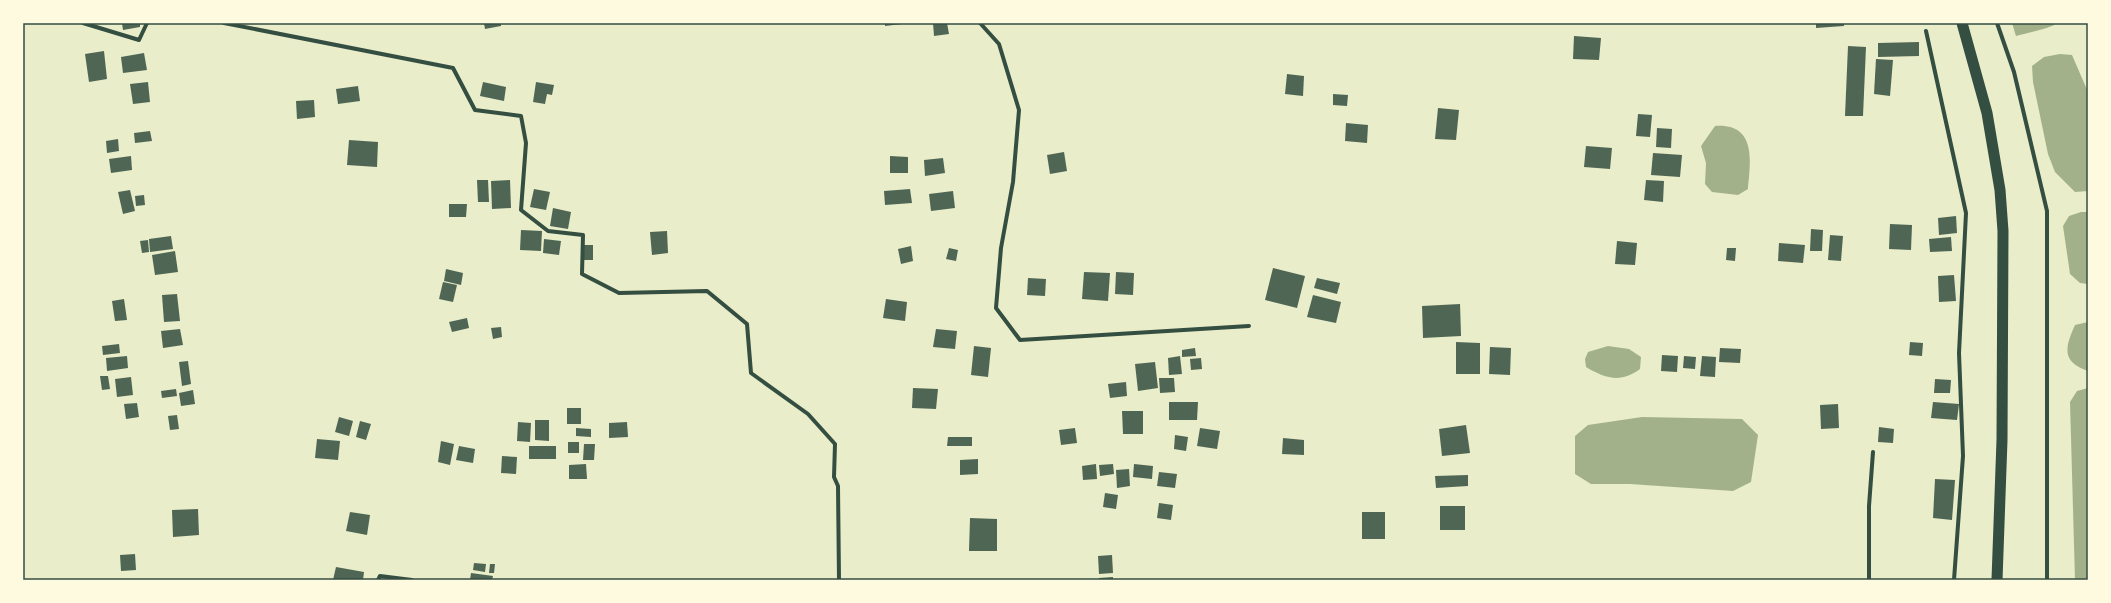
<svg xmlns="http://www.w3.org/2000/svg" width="2111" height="603" font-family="Ubuntu,sans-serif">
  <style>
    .water { fill: #a3b18a }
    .building { fill: #4f6655 }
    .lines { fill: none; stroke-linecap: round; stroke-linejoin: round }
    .minor { stroke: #344e41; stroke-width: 4 }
    .trunk { stroke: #344e41; stroke-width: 11 }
    .neatline { fill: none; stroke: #344e41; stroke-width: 1.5 }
  </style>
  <rect width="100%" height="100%" fill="#e9edc9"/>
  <!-- water -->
  <g class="water">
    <path d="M2012,23h45c-7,6 -31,10 -41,13z"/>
    <path d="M2060,54l12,1 16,37v99l-13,1 -20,-20 -7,-18 -15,-72 -1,-16 12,-9z"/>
    <path d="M1715,126c41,-3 36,34 33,63l-10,6 -26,-3 -7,-8 1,-21 -5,-17z"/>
    <path d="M2081,212h7v72l-8,-1 -10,-9 -7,-48 6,-10z"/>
    <path d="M2088,322v49c-27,-9 -23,-24 -13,-46z"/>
    <path d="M1608,346l21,3 12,8 -1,12c-19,14 -34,10 -54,-2l-1,-8 3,-7z"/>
    <path d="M2088,388v192h-13l-5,-178 7,-11z"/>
    <path d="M1642,417l100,2 16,16 -7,47 -18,9 -103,-7h-39l-16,-10v-38l13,-11z"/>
  </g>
  <!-- building -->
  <g class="building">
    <path d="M122,23h18v4l-17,3z"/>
    <path d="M484,23h17v3l-16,3z"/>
    <path d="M885,23h17v1l-17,2z"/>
    <path d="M933,23h14l2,11 -15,2z"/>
    <path d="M1816,23h28v3l-28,2z"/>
    <path d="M1574,36l27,2 -2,22 -26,-1z"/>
    <path d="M1919,42v14l-41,1v-14z"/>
    <path d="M1848,46l18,1 -3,69h-18z"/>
    <path d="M104,51l3,28 -18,3 -4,-28z"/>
    <path d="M144,53l3,17 -24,3 -2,-16z"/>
    <path d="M1876,59l17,1 -3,36 -16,-2z"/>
    <path d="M1287,74l17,2 -1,20 -18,-2z"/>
    <path d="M148,82l2,20 -17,2 -3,-20z"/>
    <path d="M483,82l23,5 -2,14 -24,-5z"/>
    <path d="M536,82l18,3 -2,10 -5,-1 -2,10 -12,-2z"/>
    <path d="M358,86l2,15 -22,3 -2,-15z"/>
    <path d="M1333,94l15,1 -1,11 -14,-1z"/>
    <path d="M314,100l1,17 -18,2 -1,-18z"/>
    <path d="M1438,108l21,2 -3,30 -21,-1z"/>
    <path d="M1638,114l14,1 -2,22 -14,-1z"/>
    <path d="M1346,123l22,2 -1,18 -22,-2z"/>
    <path d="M1657,128l15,1 -1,19 -15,-1z"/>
    <path d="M150,131l2,10 -17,2 -1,-10z"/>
    <path d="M118,139l1,12 -12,2 -1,-12z"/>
    <path d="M349,140l29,2 -1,25 -30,-2z"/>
    <path d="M1586,146l26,2 -2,21 -26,-2z"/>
    <path d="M1064,152l3,19 -17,3 -3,-19z"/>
    <path d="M1653,153l29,2 -2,22 -29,-2z"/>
    <path d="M131,156l1,14 -21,3 -2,-14z"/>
    <path d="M890,156l18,1v16h-18z"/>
    <path d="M943,158l2,15 -20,3 -1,-16z"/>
    <path d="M477,180h11l1,22h-11z"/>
    <path d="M510,180l1,28 -19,1 -1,-28z"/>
    <path d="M1646,180l18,1 -1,21 -19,-2z"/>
    <path d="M534,189l16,3 -4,18 -16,-3z"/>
    <path d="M910,189l2,14 -27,2 -1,-14z"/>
    <path d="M130,190l5,21 -12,3 -5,-22z"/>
    <path d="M953,191l2,17 -24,3 -2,-17z"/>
    <path d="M144,195l1,10 -9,1 -1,-10z"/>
    <path d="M449,204h18l-1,13h-17z"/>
    <path d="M553,208l18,4 -3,17 -18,-3z"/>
    <path d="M1956,216l1,17 -18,2 -1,-17z"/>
    <path d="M1890,224l22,1 -1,25 -22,-1z"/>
    <path d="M1811,229l12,1 -1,21h-12z"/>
    <path d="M521,230l21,1 -1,20 -21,-1z"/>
    <path d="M667,231l1,22 -16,2 -2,-23z"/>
    <path d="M1830,235l13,1 -2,25 -13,-1z"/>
    <path d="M171,236l2,13 -23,3 -1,-13z"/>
    <path d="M1951,237l1,14 -22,1 -1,-13z"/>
    <path d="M544,239l17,2 -2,14 -16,-2z"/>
    <path d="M148,240l1,12 -7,1 -2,-12z"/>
    <path d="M1617,241l20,2 -2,22 -20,-1z"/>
    <path d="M1779,243l26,2 -2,18 -25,-2z"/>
    <rect x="584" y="245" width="9" height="15"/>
    <path d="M911,246l2,15 -12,3 -3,-15z"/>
    <path d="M949,248l9,2 -2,11 -10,-2z"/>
    <path d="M1727,248h9l-1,13 -9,-1z"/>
    <path d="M175,251l3,21 -23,3 -3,-20z"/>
    <path d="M1273,268l32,8 -8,32 -32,-8z"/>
    <path d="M446,269l17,4 -2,12 -17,-4z"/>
    <path d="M1084,272l26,1 -2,28 -26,-2z"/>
    <path d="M1116,272l18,1 -1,22 -18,-1z"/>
    <path d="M1954,275l2,26 -17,1 -1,-26z"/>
    <path d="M1028,278l18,1 -1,17 -18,-1z"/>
    <path d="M1317,278l23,5 -3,11 -23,-6z"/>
    <path d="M443,282l14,3 -4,17 -14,-3z"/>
    <path d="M177,294l3,27 -16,1 -2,-27z"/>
    <path d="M1313,295l28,7 -5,21 -29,-6z"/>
    <path d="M124,299l3,21 -12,1 -3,-20z"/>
    <path d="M886,299l21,3 -2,19 -22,-3z"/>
    <path d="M1460,304l1,32 -38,2 -1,-32z"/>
    <path d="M467,318l2,10 -17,4 -3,-10z"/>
    <path d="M501,327l1,10 -9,2 -2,-11z"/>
    <path d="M180,329l3,16 -20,3 -2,-17z"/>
    <path d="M936,329l21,2 -2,18 -22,-2z"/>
    <path d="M1456,342l24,1v31h-24z"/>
    <path d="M1910,342l13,1 -1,13 -13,-1z"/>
    <path d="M119,344l1,9 -17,2 -1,-9z"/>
    <path d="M974,346l17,2 -3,29 -17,-2z"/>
    <path d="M1490,347l21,1 -1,27 -21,-1z"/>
    <path d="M1195,348l1,8 -14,1v-7z"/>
    <path d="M1720,348l21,1 -1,14 -21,-1z"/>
    <path d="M1662,355l16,1 -1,16 -16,-1z"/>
    <path d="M127,356l1,12 -21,3 -1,-13z"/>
    <path d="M1180,356l2,18 -13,1 -1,-17z"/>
    <path d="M1684,356l12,1 -1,12 -12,-1z"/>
    <path d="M1702,356l14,1 -1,20 -15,-1z"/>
    <path d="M1201,358l1,11 -11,1 -1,-11z"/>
    <path d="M188,361l3,23 -9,2 -3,-24z"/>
    <path d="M1155,362l3,26 -20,3 -3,-27z"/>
    <path d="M100,376h8l2,13 -8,1z"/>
    <path d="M131,377l2,18 -16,2 -2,-18z"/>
    <path d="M1159,378h15l1,14 -15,1z"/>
    <path d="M1935,379l16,1 -1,13h-16z"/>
    <path d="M1126,382l1,14 -17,2 -2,-14z"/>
    <path d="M913,388l25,1 -2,20 -24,-1z"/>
    <path d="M176,389l1,7 -15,2 -1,-7z"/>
    <path d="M193,390l2,14 -14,2 -2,-13z"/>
    <path d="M1169,402h29l-1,18h-28z"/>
    <path d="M1933,402l26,2 -2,16 -26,-2z"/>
    <path d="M137,403l2,14 -13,2 -2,-15z"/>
    <path d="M1838,404l1,24 -18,1 -1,-24z"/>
    <rect x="567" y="408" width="14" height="16"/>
    <path d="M1122,411h21v23h-20z"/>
    <path d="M177,415l2,14 -9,1 -2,-14z"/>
    <path d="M339,417l14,4 -4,15 -14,-4z"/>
    <path d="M535,420h14v21l-14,-1z"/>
    <path d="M360,421l11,3 -5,16 -10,-3z"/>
    <path d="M518,422l13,1 -1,19 -13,-1z"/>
    <path d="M627,422l1,15 -19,1v-15z"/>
    <path d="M1466,425l4,28 -28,3 -3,-27z"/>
    <path d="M1879,427l15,2 -1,14 -15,-1z"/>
    <path d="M576,428l15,1v8l-15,-1z"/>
    <path d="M1075,428l2,15 -16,2 -2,-15z"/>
    <path d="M1200,428l20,3 -3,18 -20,-3z"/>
    <path d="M1175,435l13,2 -2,14 -12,-2z"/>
    <path d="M948,437h24v9h-25z"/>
    <path d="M1283,438l21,2v15l-22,-1z"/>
    <path d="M317,439l23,2 -2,19 -23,-2z"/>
    <path d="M441,441l13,3 -4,21 -12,-3z"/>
    <rect x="568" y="442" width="11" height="11"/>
    <path d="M584,444h11l-1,16h-11z"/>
    <path d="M459,446l16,3 -2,14 -17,-3z"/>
    <rect x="529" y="446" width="27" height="13"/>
    <path d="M502,456l15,1 -1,17 -15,-1z"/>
    <path d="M978,459v15l-18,1v-15z"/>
    <path d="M586,464l1,15h-18v-14z"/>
    <path d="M1096,464l1,15 -14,1 -1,-14z"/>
    <path d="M1113,464l1,10 -14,2 -1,-11z"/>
    <path d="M1134,464l19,2 -1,13 -19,-2z"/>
    <path d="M1129,469l1,17 -13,2 -1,-18z"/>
    <path d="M1159,472l18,2 -2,14 -18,-2z"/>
    <path d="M1468,475v11l-32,2 -1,-12z"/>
    <path d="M1935,479l20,1 -3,40 -19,-2z"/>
    <path d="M1105,493l13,2 -2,14 -13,-2z"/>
    <path d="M1159,503l14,2 -2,15 -14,-2z"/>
    <rect x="1440" y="506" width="25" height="24"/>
    <path d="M198,509l1,26 -26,2 -1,-27z"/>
    <path d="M350,512l20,3 -3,20 -21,-4z"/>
    <rect x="1362" y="512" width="23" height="27"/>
    <path d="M970,518l27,1v32h-28z"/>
    <path d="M135,554l1,16 -15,1 -1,-16z"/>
    <path d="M1112,555l1,18 -14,1 -1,-18z"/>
    <path d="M474,563l12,1 -1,8 -12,-2z"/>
    <path d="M490,564h5l-1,9h-5z"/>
    <path d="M336,567l28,5 -1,8h-30z"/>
    <path d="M471,573l22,3 -1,4h-22z"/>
    <path d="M1113,577v3h-14v-2z"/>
  </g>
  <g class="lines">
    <!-- minor -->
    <g class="minor">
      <path d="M83,23l56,17 8,-17"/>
      <path d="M224,23l229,45 22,42 46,6 5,27 -5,67 27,21 35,4 -1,39 37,19 88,-2 40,33 4,49 57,41 27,30 -1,33 4,9 1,94"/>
      <path d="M980,23l19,21 20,66 -6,72 -12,66 -5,60 24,32 229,-14"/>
      <path d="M1997,23l17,49 33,139v369"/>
      <path d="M1926,31l40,182 -7,140 4,103 -9,124"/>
      <path d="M378,580l2,-4 32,4"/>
      <path d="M1869,580v-74l4,-54"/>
    </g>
    <!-- trunk -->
    <path class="trunk" d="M1962,23l25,90 13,77 3,41 -1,209 -5,140"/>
  </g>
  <!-- border -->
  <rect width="2111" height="603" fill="none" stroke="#fefae0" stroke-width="48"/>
  <rect x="24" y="24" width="2063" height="555" class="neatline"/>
</svg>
